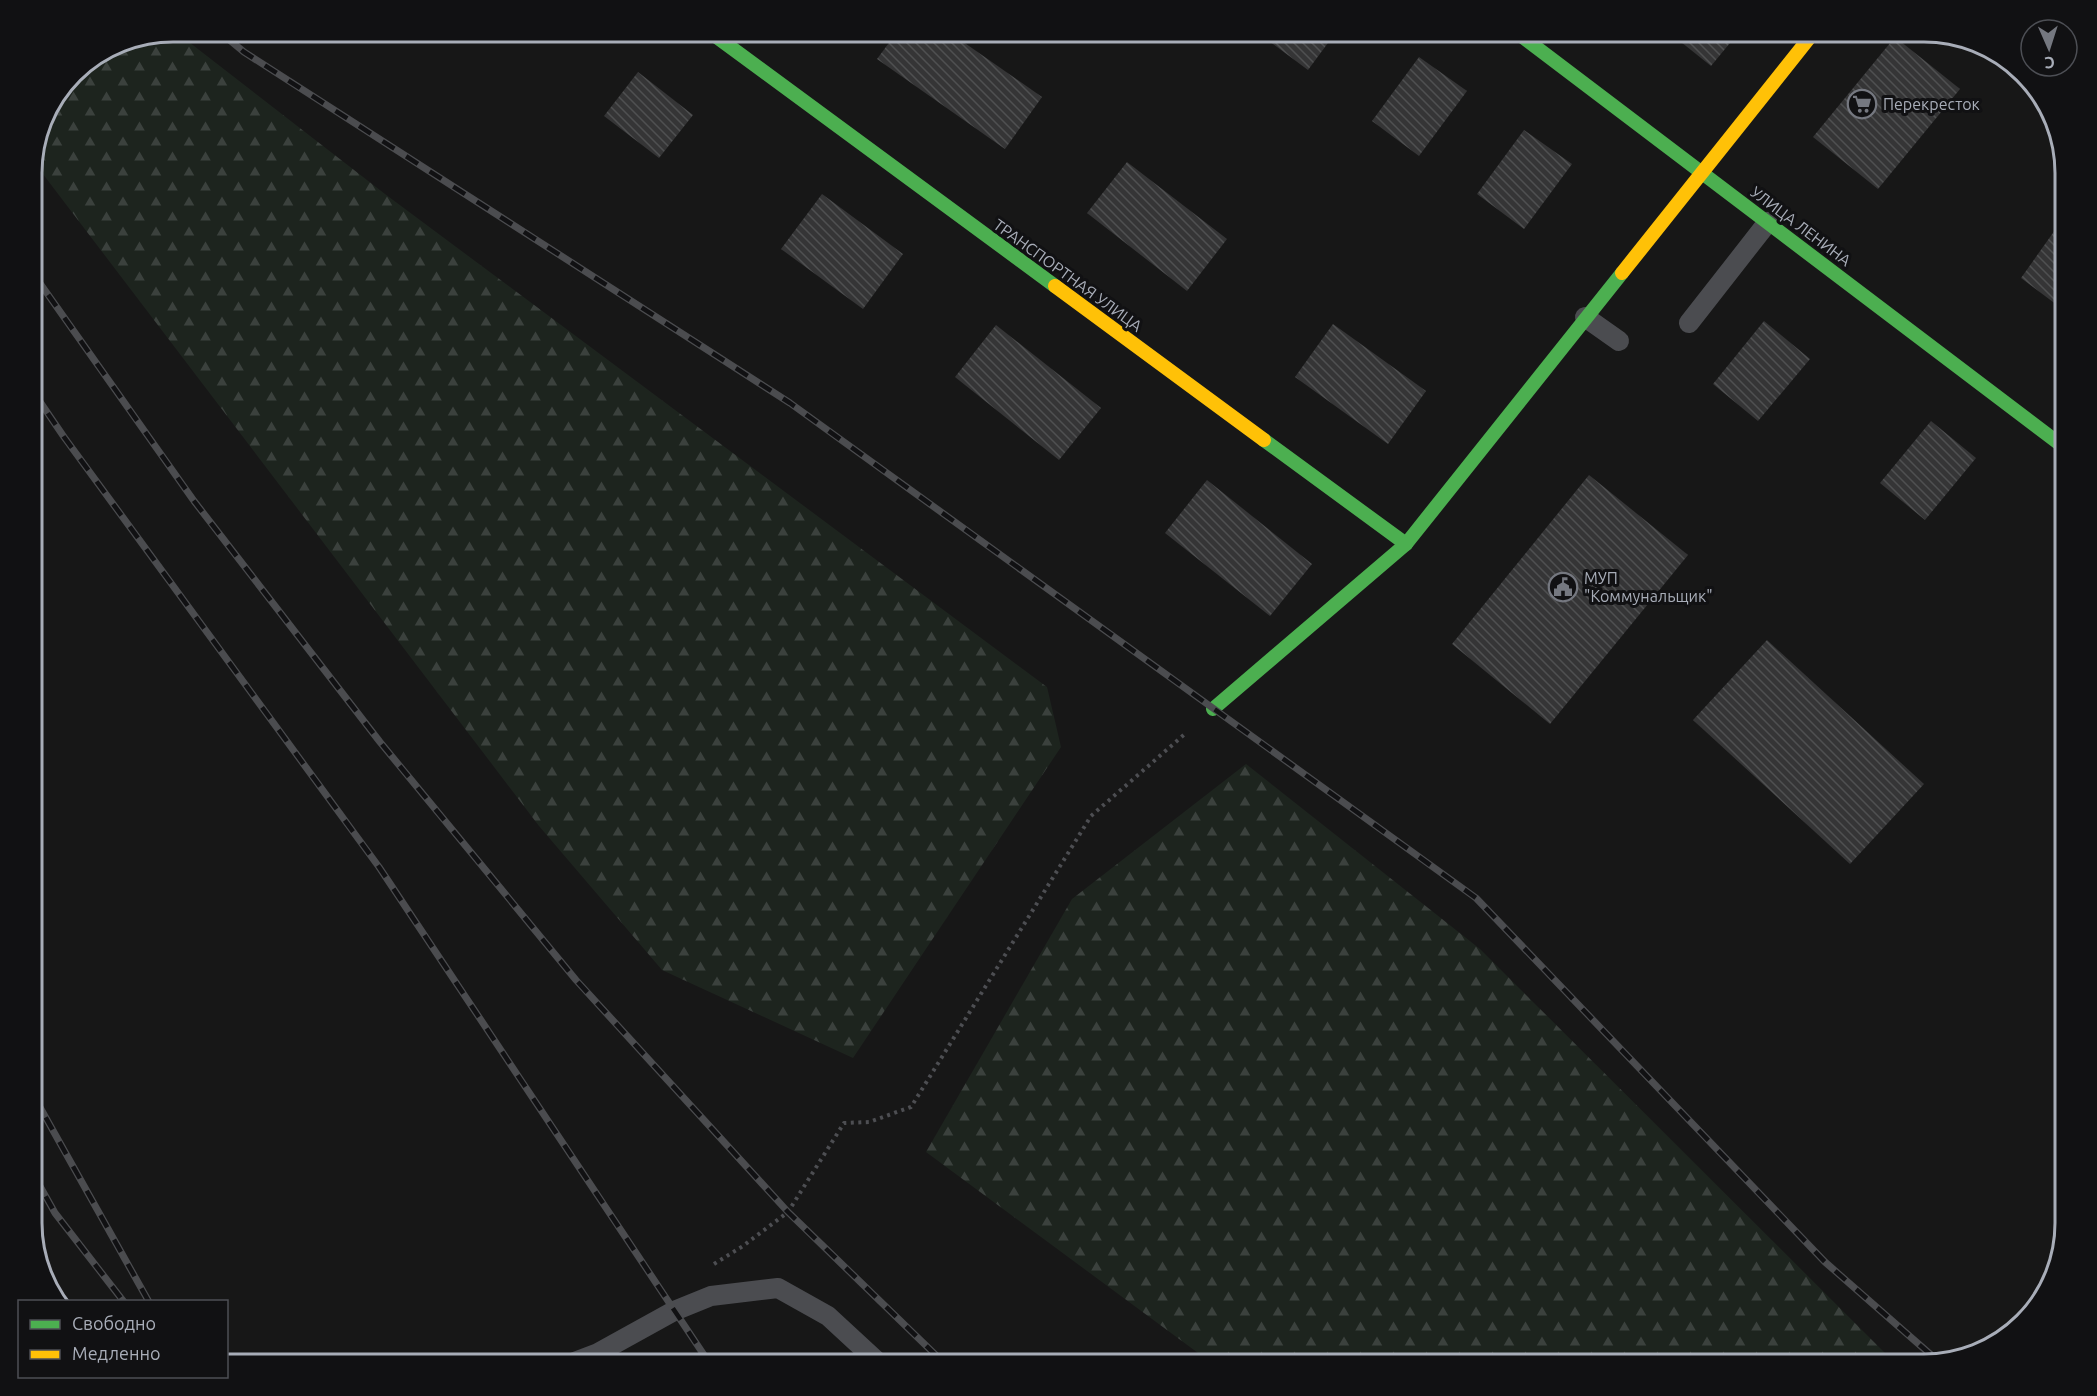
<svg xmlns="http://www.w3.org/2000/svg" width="2097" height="1396" font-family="Ubuntu,sans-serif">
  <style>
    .forest { fill: url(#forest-firs) }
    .building { fill: url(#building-back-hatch) }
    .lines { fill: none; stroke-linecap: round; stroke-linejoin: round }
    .path { stroke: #4d4e52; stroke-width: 4; stroke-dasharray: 3 4.5; stroke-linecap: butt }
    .lane { stroke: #4b4c50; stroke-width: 20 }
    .fast { stroke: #4caf50; stroke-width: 14 }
    .slow { stroke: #ffc107; stroke-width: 14 }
    .rail-casing { stroke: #4b4c4f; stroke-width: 7 }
    .rail { stroke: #111113; stroke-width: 4.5; stroke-dasharray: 14; stroke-linecap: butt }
    .labels { text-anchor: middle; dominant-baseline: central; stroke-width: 6; stroke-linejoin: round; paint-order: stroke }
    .poi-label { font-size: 16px; fill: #a8adb8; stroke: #111113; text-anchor: start }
    .street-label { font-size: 16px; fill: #a8adb8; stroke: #111113 }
    .rim { fill: none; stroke: #a8adb8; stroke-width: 3 }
  </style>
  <defs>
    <pattern id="forest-firs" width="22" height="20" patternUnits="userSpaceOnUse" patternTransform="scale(1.5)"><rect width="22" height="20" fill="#1d241e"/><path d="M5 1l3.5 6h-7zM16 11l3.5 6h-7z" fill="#3b413d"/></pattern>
    <pattern id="building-back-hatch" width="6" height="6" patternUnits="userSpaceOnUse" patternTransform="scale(1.5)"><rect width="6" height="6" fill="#353536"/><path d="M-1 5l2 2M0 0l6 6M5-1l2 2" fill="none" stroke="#4f5051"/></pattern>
  </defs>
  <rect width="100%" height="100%" fill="#171717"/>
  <!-- forest -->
  <g class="forest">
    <path d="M176,32l209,162 662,493 14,60 -208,311 -191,-88 -123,-144 -506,-665 13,-50 27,-38 46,-31z"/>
    <path d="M1246,764l234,185 416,415h-683l-287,-212 146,-253z"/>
  </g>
  <!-- building -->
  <g class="building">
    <path d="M897,32h52l93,65 -37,52 -128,-90z"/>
    <path d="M1263,32h73l-28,38 -47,-35z"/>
    <path d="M1690,32h49l-28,34 -30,-24z"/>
    <path d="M1895,37l65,52 -82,100 -65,-52z"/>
    <path d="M1419,57l48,34 -48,65 -47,-35z"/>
    <path d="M638,72l55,43 -34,43 -55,-42z"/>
    <path d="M1524,130l48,34 -48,65 -47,-35z"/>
    <path d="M1127,162l100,77 -40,52 -100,-78z"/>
    <path d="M822,194l81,60 -40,55 -82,-60z"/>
    <path d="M2055,230l10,8v73l-44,-33z"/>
    <path d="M1764,321l46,38 -52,62 -45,-37z"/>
    <path d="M1333,324l93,67 -38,53 -93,-67z"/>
    <path d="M996,325l105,83 -42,52 -104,-83z"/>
    <path d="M1931,421l45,37 -51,62 -45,-37z"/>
    <path d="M1589,475l99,80 -138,169 -98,-80z"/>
    <path d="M1207,480l105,84 -42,52 -105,-83z"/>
    <path d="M2065,606v21l-10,-8z"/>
    <path d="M1767,640l157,144 -74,80 -157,-144z"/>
  </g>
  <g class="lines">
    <!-- path -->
    <path class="path" d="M714,1264l29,-18 45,-34 56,-89 25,-1 42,-15 180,-291 95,-83"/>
    <!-- lane -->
    <g class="lane">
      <path d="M1585,317l34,24"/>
      <path d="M1689,323l79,-101"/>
      <path d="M569,1364l29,-11 76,-42 37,-15 67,-8 50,28 52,48"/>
    </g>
    <!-- fast -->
    <g class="fast">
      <path d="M710,32l345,254"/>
      <path d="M1516,32l549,416"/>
      <path d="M1264,440l142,104"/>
      <path d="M1213,709l193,-165 216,-271"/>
    </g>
    <!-- slow -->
    <g class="slow">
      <path d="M1622,273l192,-241"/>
      <path d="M1055,286l209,154"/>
    </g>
    <!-- rail casing -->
    <g class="rail-casing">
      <g id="rail">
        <path d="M220,32l24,20 546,351 686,495 349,364 113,99"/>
        <path d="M32,272l162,229 186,241 196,238 212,232 157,152"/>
        <path d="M32,390l32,47 315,430 331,497"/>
        <path d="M32,1093l117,209"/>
        <path d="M32,1172l23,41 69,89"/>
      </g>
    </g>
    <!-- rail -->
    <use href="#rail" class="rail"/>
  </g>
  <!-- icons -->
  <defs>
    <g id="supermarket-ring" transform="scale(1.5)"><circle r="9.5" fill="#111113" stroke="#757880" stroke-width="1.5"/><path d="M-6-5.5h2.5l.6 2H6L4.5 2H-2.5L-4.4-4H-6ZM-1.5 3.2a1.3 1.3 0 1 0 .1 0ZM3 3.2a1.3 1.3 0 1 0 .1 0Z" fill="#757880"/></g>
    <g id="civic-ring" transform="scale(1.5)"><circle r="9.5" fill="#111113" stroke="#757880" stroke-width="1.5"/><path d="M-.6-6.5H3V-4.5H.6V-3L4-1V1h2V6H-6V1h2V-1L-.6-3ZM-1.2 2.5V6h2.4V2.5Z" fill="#757880"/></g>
  </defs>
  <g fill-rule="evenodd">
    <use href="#supermarket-ring" x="1862" y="104"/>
    <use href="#civic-ring" x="1563" y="587"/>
  </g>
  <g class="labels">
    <!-- poi labels -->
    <g class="poi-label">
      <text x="1883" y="104">Перекресток</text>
      <text x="1584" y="578">МУП<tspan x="1584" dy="18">"Коммунальщик"</tspan></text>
    </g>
    <!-- street labels -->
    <g class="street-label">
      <text transform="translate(1801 226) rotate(37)">УЛИЦА ЛЕНИНА</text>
      <text transform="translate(1068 275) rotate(36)">ТРАНСПОРТНАЯ УЛИЦА</text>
    </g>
  </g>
  <!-- crop -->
  <path d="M0 0H2097V1396H0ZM173 42H1924A131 131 0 0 1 2055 173V1223A131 131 0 0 1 1924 1354H173A131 131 0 0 1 42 1223V173A131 131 0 0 1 173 42Z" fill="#111113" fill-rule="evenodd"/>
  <path class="rim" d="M173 42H1924A131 131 0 0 1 2055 173V1223A131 131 0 0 1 1924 1354H173A131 131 0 0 1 42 1223V173A131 131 0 0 1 173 42Z"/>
  <!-- legend -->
  <rect x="18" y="1300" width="210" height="78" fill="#111113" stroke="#4d4f55" stroke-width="1.5"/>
  <rect x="30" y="1320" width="30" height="9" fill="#4caf50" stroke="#4d4f55" stroke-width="1.5"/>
  <text x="72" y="1330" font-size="18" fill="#a8adb8">Свободно</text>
  <rect x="30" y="1350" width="30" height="9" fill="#ffc107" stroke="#4d4f55" stroke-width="1.5"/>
  <text x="72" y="1360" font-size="18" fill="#a8adb8">Медленно</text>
  <!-- north arrow -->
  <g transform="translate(2049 48) rotate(177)"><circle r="28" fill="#111113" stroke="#4d4f55" stroke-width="1.5"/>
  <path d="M0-4.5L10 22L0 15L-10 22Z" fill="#757880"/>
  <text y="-9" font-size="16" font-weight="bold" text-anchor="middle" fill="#a8adb8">С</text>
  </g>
</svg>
